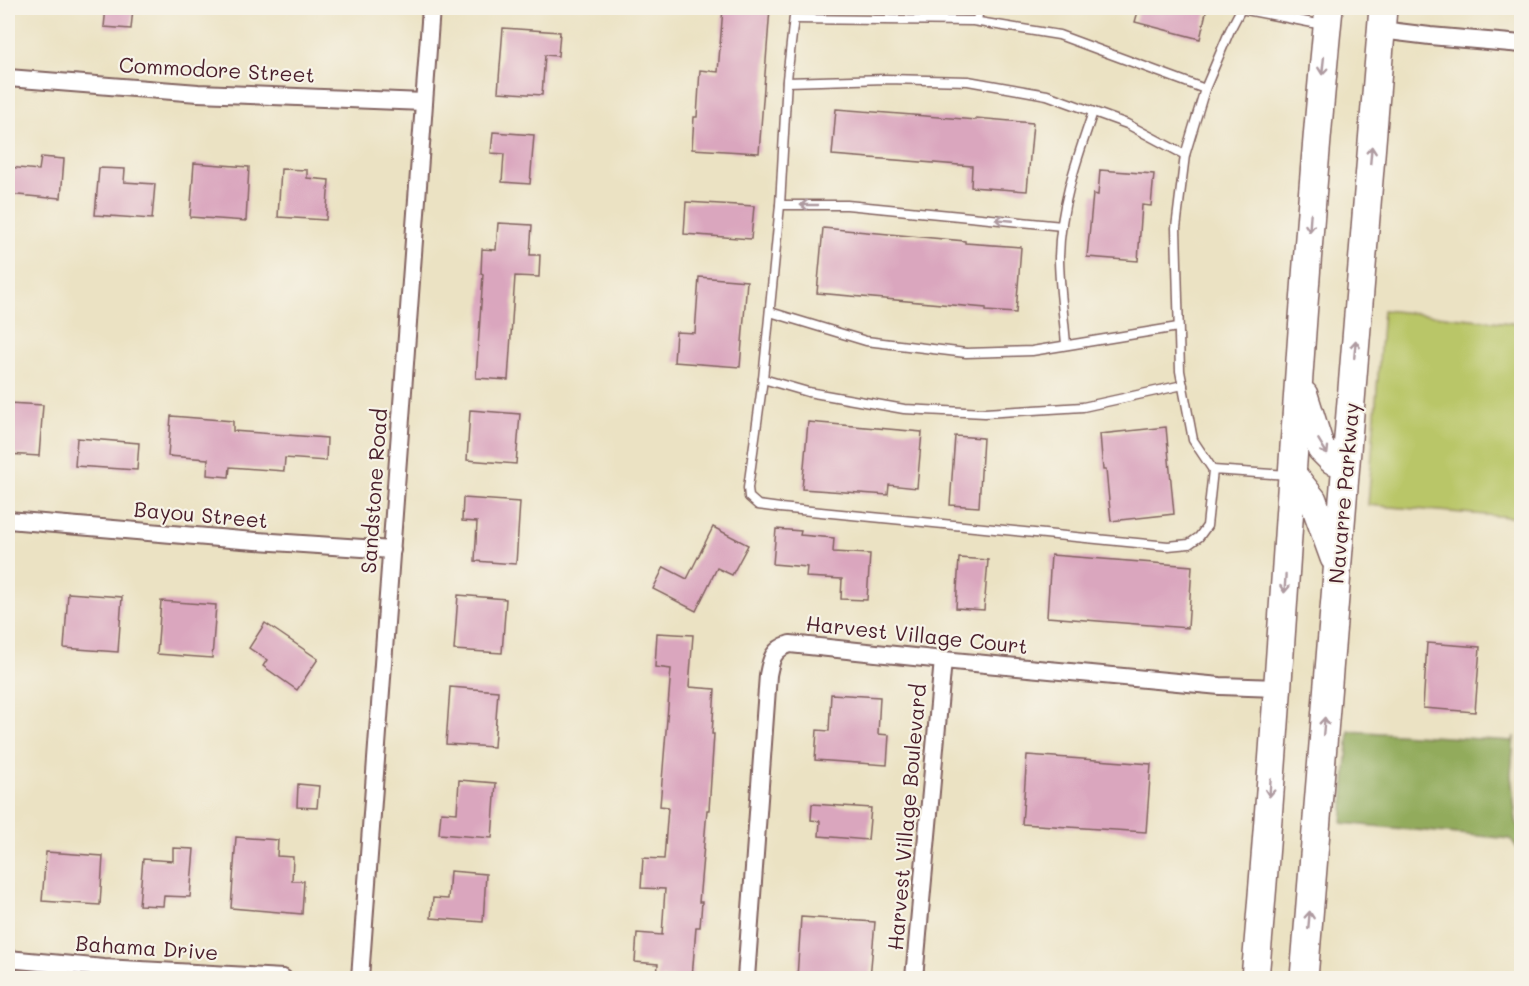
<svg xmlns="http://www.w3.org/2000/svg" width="1529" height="986" font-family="Mali,sans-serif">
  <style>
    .green { fill: #b9c668; stroke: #82724a; stroke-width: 1.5 }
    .forest { fill: #92ab5c; stroke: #6e6544; stroke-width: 1.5 }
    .building { fill: #daa6be }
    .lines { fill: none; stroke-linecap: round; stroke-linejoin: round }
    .service-casing { stroke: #826360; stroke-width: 11 }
    .minor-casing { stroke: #826360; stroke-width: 20 }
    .trunk-casing { stroke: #826360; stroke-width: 30 }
    .service { stroke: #fff; stroke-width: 8 }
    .minor { stroke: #fff; stroke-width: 16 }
    .trunk { stroke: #fff; stroke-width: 27 }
    .oneway { stroke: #ae9aa0 }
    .labels { text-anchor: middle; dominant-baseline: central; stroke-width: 4.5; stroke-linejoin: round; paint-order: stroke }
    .street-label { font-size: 21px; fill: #4a1f2b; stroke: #f7f3e8 }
  </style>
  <rect width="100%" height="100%" fill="#f7f3e8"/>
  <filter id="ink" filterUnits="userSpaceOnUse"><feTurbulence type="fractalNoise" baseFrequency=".0167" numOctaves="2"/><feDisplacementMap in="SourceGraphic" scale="12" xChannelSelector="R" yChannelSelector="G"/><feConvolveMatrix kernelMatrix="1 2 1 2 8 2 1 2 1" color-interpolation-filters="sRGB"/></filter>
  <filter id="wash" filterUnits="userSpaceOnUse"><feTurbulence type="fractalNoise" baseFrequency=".008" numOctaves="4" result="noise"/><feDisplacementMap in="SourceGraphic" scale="24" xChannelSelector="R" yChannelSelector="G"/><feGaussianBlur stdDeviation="1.35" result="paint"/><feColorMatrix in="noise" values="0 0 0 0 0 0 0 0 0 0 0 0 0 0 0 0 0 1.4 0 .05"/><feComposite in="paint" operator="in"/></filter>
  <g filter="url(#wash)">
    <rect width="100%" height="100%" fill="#ebe2c3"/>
    <!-- green -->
    <path class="green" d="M1383,310l138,14v194l-153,-13z"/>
    <!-- forest -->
    <path class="forest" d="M1349,731l164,10 1,-5 -3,39 5,45 5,17v17l-10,-15 -169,-16z"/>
    <g id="blocks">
      <!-- building -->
      <g class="building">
        <path d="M106,8h27l-2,21 -27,-2z"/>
        <path d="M723,8h47l-11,145 -67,-4 2,-32h3l3,-47 18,2z"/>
        <path d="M1139,8h68l-7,31 -65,-17z"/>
        <path d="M503,28l57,4 -2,24 -13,-1 -3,40 -44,-3z"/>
        <path d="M836,109l140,11v-2l57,5 -6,68 -56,-4 1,-21 -140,-11z"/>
        <path d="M493,132l41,3 -4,49 -28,-2 2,-28 -13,-1z"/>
        <path d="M41,157l23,2 -3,39 -12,-1v1l-41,-4v-27l31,3z"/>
        <path d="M194,163l55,4 -3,54 -56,-4z"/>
        <path d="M99,168l26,1 -1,13 31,2 -3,35 -57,-4z"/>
        <path d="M281,169l26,1v8l22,2 -3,40 -48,-3z"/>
        <path d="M1100,170l54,4 -3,32 -9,-1 -4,56 -51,-4 6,-63 5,1z"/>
        <path d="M686,202l68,4 -3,33 -67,-5z"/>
        <path d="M498,223l34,2 -2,30h10l-1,22 -24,-1 -7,104 -32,-2 7,-104 -2,-1 1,-24 14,1z"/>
        <path d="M823,228l142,13v2l56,4 -5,66 -30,-2v-3l-169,-15z"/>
        <path d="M699,277l48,4 -7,86 -66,-5 2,-30 19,1z"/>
        <path d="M8,403l35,2 -4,51 -31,-2z"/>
        <path d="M470,410l50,4 -4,50 -49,-4z"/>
        <path d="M171,416l62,5v10l94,7 -1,23 -41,-3 -1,13 -54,-4 -1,10 -22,-2 1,-16 -40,-3z"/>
        <path d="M808,422l114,10 -5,56 -28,-3 -1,10 -86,-6z"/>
        <path d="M1166,427l8,87 -63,7 -5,-51h-3l-3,-36z"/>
        <path d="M955,436l28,2 -4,69 -29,-2z"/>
        <path d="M77,438l62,5 -2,27 -62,-4z"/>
        <path d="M463,498l57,4 -4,62 -41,-3 2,-39 -15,-1z"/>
        <path d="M713,527l35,18 -16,30 -15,-7 -21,43 -43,-22 11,-22 23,12z"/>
        <path d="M776,529l25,2 -1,4 34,3 -1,14 37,2 -3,46 -26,-1 1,-20 -36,-2 1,-10 -34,-3z"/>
        <path d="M1051,555l141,11 -4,62 -141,-11z"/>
        <path d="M959,558l29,2 -4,50 -28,-2z"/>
        <path d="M68,593l54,4 -4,55 -54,-4z"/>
        <path d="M458,595l48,4 -4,54 -48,-3z"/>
        <path d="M161,601l55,4 -4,53 -55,-4z"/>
        <path d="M265,623l53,36 -21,31 -34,-24 4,-6 -18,-12z"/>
        <path d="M657,633l36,2 -4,52 26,2 -3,45h2l-5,76h-2l-8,92h3l-2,25h-4l-4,51h-35l1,-14 -23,-2 2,-29 25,2 3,-46 -24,-1 2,-30 21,1 4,-52 -8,-1 11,-137 -16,-2z"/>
        <path d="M1427,643l53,4 -5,65 -52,-4z"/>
        <path d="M450,687l48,4 -4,56 -48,-3z"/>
        <path d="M831,694l49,3 -2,37 11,1 -2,30 -72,-5 2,-30 12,1z"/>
        <path d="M1027,755l124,9 -5,68 -124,-8z"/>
        <path d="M459,780l37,3 -4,55 -53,-4 2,-22 16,1z"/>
        <path d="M298,784l21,2 -2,22 -20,-1z"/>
        <path d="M812,804l59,4 -3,32 -49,-4 1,-15 -9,-1z"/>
        <path d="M236,837l42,3 -1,16 16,1 -1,24h12l-2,33 -71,-6z"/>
        <path d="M173,848l21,1 -4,48 -26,-1 -1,10 -24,-1 4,-46 30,2z"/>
        <path d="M46,852l57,4 -3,49 -58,-4z"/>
        <path d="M450,871l36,3 -3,48 -52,-4 2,-20 15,1z"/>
        <path d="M801,917l74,5 -5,56h-73z"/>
      </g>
    </g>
  </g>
  <g filter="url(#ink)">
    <use href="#blocks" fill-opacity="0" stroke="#826360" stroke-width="1.5"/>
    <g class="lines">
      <!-- service casing -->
      <g class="service-casing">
        <g id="service">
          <path d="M795,8l-8,71 -7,126 -17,174 -15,109 1,9 9,8 22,3 388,38 21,-2 10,-7 8,-11 6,-56 75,5"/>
          <path d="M1242,8l-1,1 82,16"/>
          <path d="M794,19l179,2 86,14 146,54"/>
          <path d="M977,21l2,-13"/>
          <path d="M787,82l99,-3 82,2 79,14 80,29 58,31"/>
          <path d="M780,205h67l215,21"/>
          <path d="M770,312l96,29 100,12 66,-2 146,-24"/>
          <path d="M1066,345c-2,-29 -7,-59 -7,-88 1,-51 18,-98 34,-145"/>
          <path d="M763,379l45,13 96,17 81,4 98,-6 100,-22"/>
          <path d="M1213,470l-20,-30 -13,-69 -4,-143 9,-73 20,-66 25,-59 11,-21"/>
        </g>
      </g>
      <!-- minor casing -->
      <g class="minor-casing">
        <g id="minor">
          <path d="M1381,30l49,6 92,8"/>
          <path d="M8,78l190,15 226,9"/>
          <path d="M8,520l234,20 150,10"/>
          <path d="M8,959l96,9 179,10"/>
          <path d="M360,978l71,-970"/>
          <path d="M746,978l22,-303c3,-16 5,-26 22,-31l153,16 277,26 57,2"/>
          <path d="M914,978l29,-318"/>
        </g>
      </g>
      <!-- trunk casing -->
      <g class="trunk-casing">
        <g id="trunk">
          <path d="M1304,395l17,54 11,11 13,4"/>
          <path d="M1293,475l20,25 21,58"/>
          <path d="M1255,978c29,-323 42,-647 74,-970"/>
          <path d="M1304,978l79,-970"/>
        </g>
      </g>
      <!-- service -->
      <use href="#service" class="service"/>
      <!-- minor -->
      <use href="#minor" class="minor"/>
      <!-- trunk -->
      <use href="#trunk" class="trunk"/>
    </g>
    <!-- one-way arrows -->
    <defs><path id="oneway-shaft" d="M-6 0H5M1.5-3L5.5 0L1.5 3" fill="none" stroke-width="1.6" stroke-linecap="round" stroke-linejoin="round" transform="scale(1.5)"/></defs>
    <g class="oneway">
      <use href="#oneway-shaft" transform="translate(1323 66) rotate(96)"/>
      <use href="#oneway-shaft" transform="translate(1371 155) rotate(-85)"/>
      <use href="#oneway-shaft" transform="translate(809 205) rotate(-180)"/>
      <use href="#oneway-shaft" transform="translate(1004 220) rotate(-175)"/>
      <use href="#oneway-shaft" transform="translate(1310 223) rotate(94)"/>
      <use href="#oneway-shaft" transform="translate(1355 349) rotate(-85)"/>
      <use href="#oneway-shaft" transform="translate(1323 447) rotate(59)"/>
      <use href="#oneway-shaft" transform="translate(1285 584) rotate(94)"/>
      <use href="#oneway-shaft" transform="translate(1324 726) rotate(-85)"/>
      <use href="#oneway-shaft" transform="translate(1270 788) rotate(94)"/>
      <use href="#oneway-shaft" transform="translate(1309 920) rotate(-85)"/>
    </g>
  </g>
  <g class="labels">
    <!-- street labels -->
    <g class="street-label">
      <text transform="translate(217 69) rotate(3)">Commodore Street</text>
      <text transform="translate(373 491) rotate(-86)">Sandstone Road</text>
      <text transform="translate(1343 493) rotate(-85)">Navarre Parkway</text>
      <text transform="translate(201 514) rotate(5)">Bayou Street</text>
      <text transform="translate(917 634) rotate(6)">Harvest Village Court</text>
      <text transform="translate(906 817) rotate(-85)">Harvest Village Boulevard</text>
      <text transform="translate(147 947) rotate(4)">Bahama Drive</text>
    </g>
  </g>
  <!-- margin -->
  <rect width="1529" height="986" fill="none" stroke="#f7f3e8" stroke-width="30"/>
</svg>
